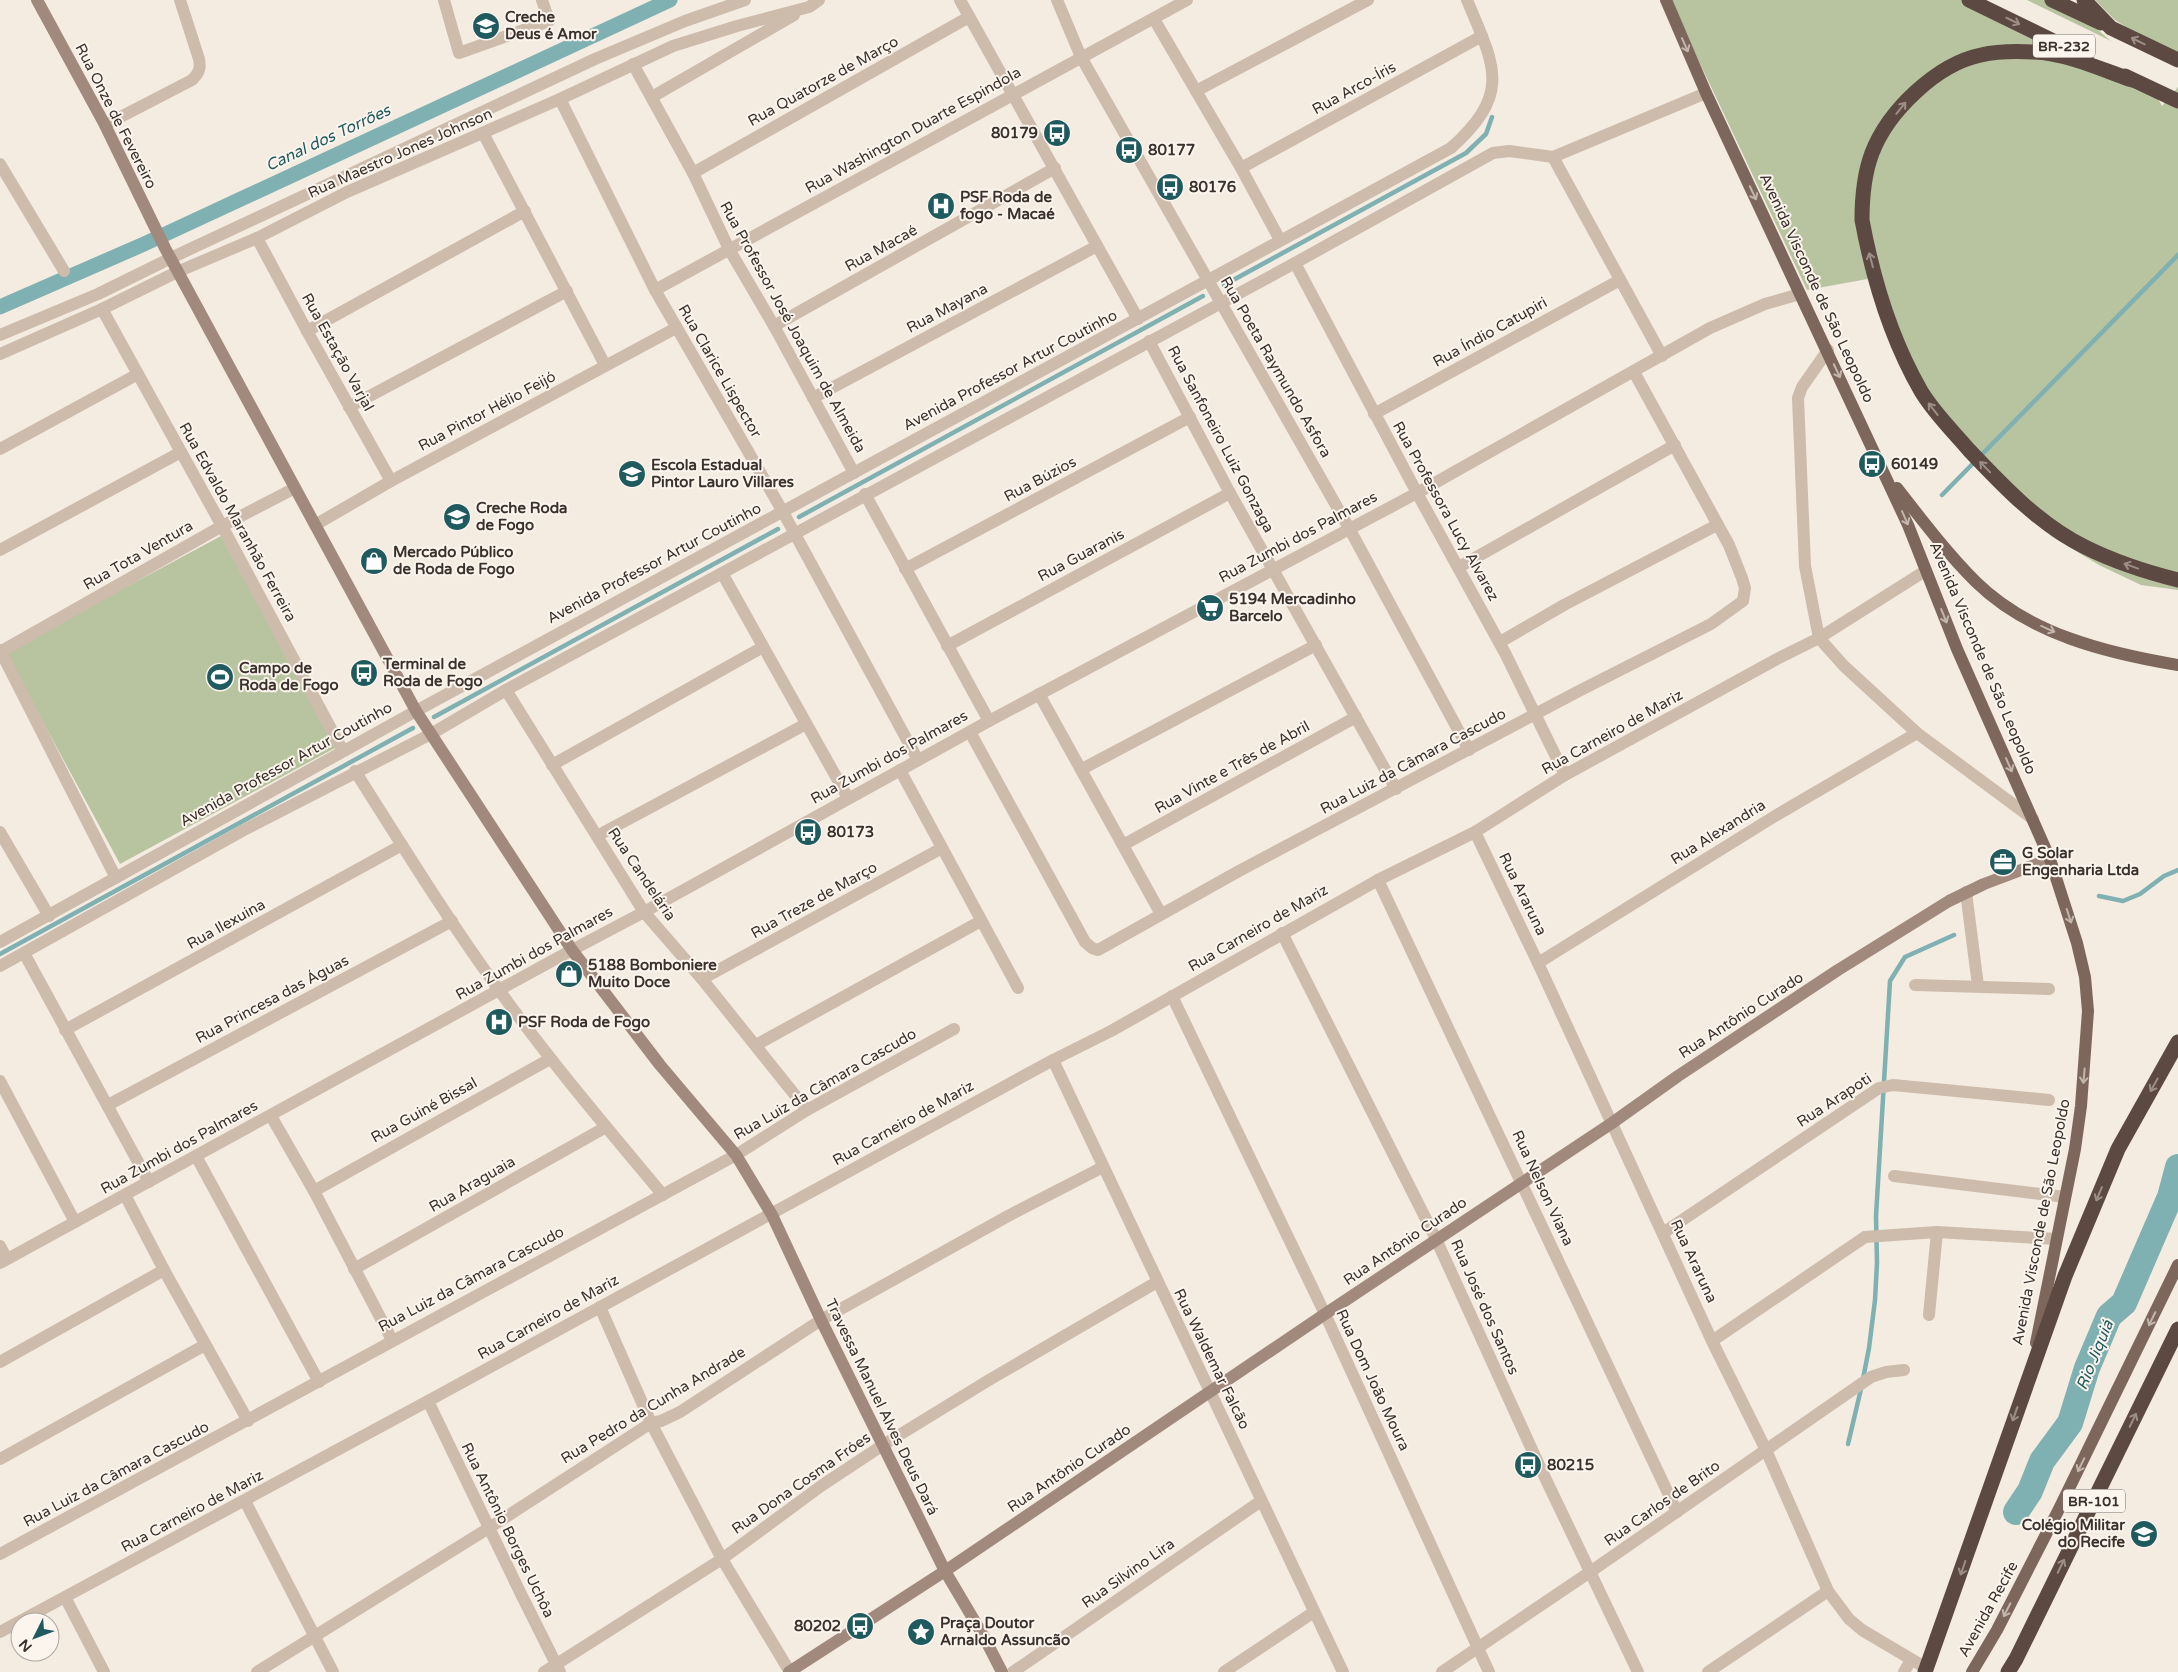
<svg xmlns="http://www.w3.org/2000/svg" width="2178" height="1672" font-family="'Varela Round',sans-serif">
  <style>
    .green { fill: #b8c4a0 }
    .lines { fill: none; stroke-linecap: round; stroke-linejoin: round }
    .stream { stroke: #7fb0b2; stroke-width: 4.5 }
    .canal { stroke: #7fb0b2; stroke-width: 15 }
    .river { stroke: #7fb0b2; stroke-width: 26 }
    .street { stroke: #cdbbac; stroke-width: 12 }
    .secondary { stroke: #a18a7d; stroke-width: 12 }
    .primary { stroke: #7d675c; stroke-width: 12 }
    .highway { stroke: #5c4a42; stroke-width: 15 }
    .oneway { stroke: #9c8e87 }
    .oneway2 { stroke: #c2b5ac }
    .labels { text-anchor: middle; dominant-baseline: central; stroke-width: 4; stroke-linejoin: round; paint-order: stroke }
    .shield { fill: #fbf5ee; stroke: #756b66; stroke-width: 1 }
    .shield-label { font-size: 14px; font-weight: bold; fill: #3b302b }
    .poi-label { font-size: 15px; font-weight: bold; fill: #3b302b; stroke: #fbf5ee; text-anchor: start }
    .street-label { font-size: 15px; fill: #3b302b; stroke: #fbf5ee }
    .water-label { font-size: 16px; font-style: italic; fill: #1f5a5e; stroke: #fbf5ee }
  </style>
  <rect width="100%" height="100%" fill="#f4ebe1"/>
  <!-- green -->
  <g class="green">
    <path d="M1670,0h291l78,38 2,15 111,35 10,18 16,-19v503l-37,-5 -42,-20 -48,-29 -90,-94 -38,-62 -26,-29 -24,-73 -66,12z"/>
    <path d="M2027,0h42l8,12 34,29z"/>
    <path d="M2095,0h83v60l-63,-40z"/>
    <path d="M221,536l114,212 -215,116 -115,-212z"/>
  </g>
  <g class="lines">
    <!-- stream -->
    <g class="stream">
      <path d="M1224,285l242,-132 20,-19 6,-17"/>
      <path d="M1942,495l236,-240"/>
      <path d="M799,517l404,-221"/>
      <path d="M434,717l344,-188"/>
      <path d="M2099,896l24,5 17,-7 24,-18 14,-6"/>
      <path d="M0,954l413,-226"/>
      <path d="M1863,1379l6,-31 6,-48 2,-37 -1,-47 14,-235 15,-24 49,-22"/>
      <path d="M1848,1444l13,-55"/>
    </g>
    <!-- canal -->
    <path class="canal" d="M0,307l144,-63 526,-244"/>
    <!-- river -->
    <path class="river" d="M2016,1512l14,-21 12,-30 28,-38 17,-55 22,-52 15,-13 46,-106 8,-30"/>
    <!-- street -->
    <g class="street">
      <path d="M444,0l15,53 90,-32 -7,-21"/>
      <path d="M960,0l178,319"/>
      <path d="M1057,0l24,57 268,471 120,222"/>
      <path d="M1154,19l87,149 39,72"/>
      <path d="M633,64l60,109 36,76 45,77 80,147"/>
      <path d="M1196,91l172,-91"/>
      <path d="M652,97l142,-82"/>
      <path d="M560,99l95,191 128,222 135,248"/>
      <path d="M105,125l87,-45c7,-7 9,-12 7,-21l-19,-59"/>
      <path d="M483,133l122,232"/>
      <path d="M1553,157l109,199"/>
      <path d="M1553,157l153,-64"/>
      <path d="M0,164l64,107"/>
      <path d="M1241,168l241,-132"/>
      <path d="M693,173l276,-156"/>
      <path d="M257,238l50,93 84,150"/>
      <path d="M1295,263l122,230 88,160 60,122"/>
      <path d="M655,290l532,-290"/>
      <path d="M102,309l120,217 121,225"/>
      <path d="M774,326l281,-158"/>
      <path d="M307,331l218,-120"/>
      <path d="M0,335l98,-41 73,-36 424,-199 90,-38 60,-21"/>
      <path d="M1149,341l81,152 166,296"/>
      <path d="M1828,350l-26,37 -4,11 7,168 14,72 25,28 73,67 116,86"/>
      <path d="M0,354l102,-45 75,-37 80,-34 90,-46 213,-93 113,-53 64,-20 72,-19 10,-7"/>
      <path d="M813,398l284,-152"/>
      <path d="M349,407l218,-116"/>
      <path d="M1374,414l246,-134"/>
      <path d="M0,449l138,-75"/>
      <path d="M865,494l124,227"/>
      <path d="M315,525l76,-44 285,-153"/>
      <path d="M0,550l181,-98"/>
      <path d="M1459,567l216,-122"/>
      <path d="M905,569l285,-152"/>
      <path d="M722,573l126,225"/>
      <path d="M1500,642l64,-37 153,-80"/>
      <path d="M947,646l283,-153"/>
      <path d="M0,650l116,228"/>
      <path d="M0,652l222,-126 73,-38"/>
      <path d="M506,690l138,222 58,67 105,131"/>
      <path d="M1039,694l122,220"/>
      <path d="M970,732l115,210 7,6 6,2 141,-79 338,-179 134,-68 32,-23 2,-13 -3,-10 -13,-33 -95,-173"/>
      <path d="M552,765l211,-118"/>
      <path d="M1082,769l234,-124"/>
      <path d="M900,770l118,218"/>
      <path d="M355,771c47,74 93,149 144,219 51,71 108,138 164,205"/>
      <path d="M0,832l49,84"/>
      <path d="M1475,832l63,131 174,378 54,109 62,141 21,28 13,11 64,38"/>
      <path d="M597,836l209,-112"/>
      <path d="M1123,845l233,-128"/>
      <path d="M1378,880l299,632"/>
      <path d="M1966,892l12,94"/>
      <path d="M1282,933l154,306 103,226 99,207"/>
      <path d="M0,942l416,-231 1035,-563c61,-55 44,-81 16,-148"/>
      <path d="M24,953l125,229"/>
      <path d="M1538,963l237,-147 142,-83"/>
      <path d="M0,966l242,-135 189,-97 75,-44 789,-427 198,-110 16,-2 44,6"/>
      <path d="M702,979l240,-131"/>
      <path d="M1915,985l134,4"/>
      <path d="M1172,996l153,318 164,358"/>
      <path d="M65,1030l337,-185"/>
      <path d="M756,1045l225,-124"/>
      <path d="M1053,1060l290,612"/>
      <path d="M0,1081l75,141"/>
      <path d="M108,1105l344,-184"/>
      <path d="M271,1116l43,75 78,149"/>
      <path d="M196,1156l123,226"/>
      <path d="M1894,1176l171,21"/>
      <path d="M314,1191l236,-132"/>
      <path d="M125,1195l39,75 84,151"/>
      <path d="M1663,1233l216,-145 14,-3 156,15"/>
      <path d="M0,1246l7,13"/>
      <path d="M0,1263l572,-313 72,-38 345,-191 428,-228 293,-165 55,-24 35,-10"/>
      <path d="M354,1269l252,-142"/>
      <path d="M600,1307l51,116 71,136 68,113"/>
      <path d="M1929,1315l8,-83"/>
      <path d="M1712,1341l153,-104 72,-5 119,7"/>
      <path d="M0,1362l164,-92"/>
      <path d="M428,1401l92,191 40,80"/>
      <path d="M0,1459l205,-114"/>
      <path d="M245,1501l88,171"/>
      <path d="M0,1554l736,-399 71,-45 147,-81"/>
      <path d="M65,1597l39,75"/>
      <path d="M0,1632l428,-231 625,-341 58,-29 267,-151 97,-48 90,-57 212,-116 42,-21 106,-67"/>
      <path d="M257,1672l232,-144 162,-105 10,-2 19,-9 141,-92 187,-104 95,-49"/>
      <path d="M544,1672l178,-113 99,-73 62,-41 106,-65 168,-98"/>
      <path d="M1013,1672l248,-171"/>
      <path d="M1224,1672l90,-60"/>
      <path d="M1442,1672l148,-100 281,-195 15,-5 18,-2"/>
      <path d="M1708,1672l120,-81"/>
      <path d="M1904,1672l7,-12"/>
    </g>
    <!-- secondary -->
    <g class="secondary">
      <path d="M37,0l68,125 60,123 251,463 156,239 88,115 76,90 36,60 49,105 124,251 39,66 18,35"/>
      <path d="M789,1672l156,-101 380,-257 287,-191 66,-47 160,-106 111,-69 35,-17 66,-25"/>
    </g>
    <!-- primary -->
    <g class="primary">
      <path d="M1666,0l40,93 202,432 49,124 93,210 27,84 8,34 3,34 -7,95 -6,43 -39,194"/>
      <path d="M1897,488c25,32 50,65 79,94 53,52 130,71 202,83"/>
      <path d="M1972,1672l25,-42 62,-121 119,-244"/>
    </g>
    <!-- highway -->
    <g class="highway">
      <path d="M1969,0l117,57"/>
      <path d="M2052,0l49,23"/>
      <path d="M2084,0l27,28 67,32"/>
      <path d="M2125,76l53,25"/>
      <path d="M2132,80c-29,-10 -66,-27 -98,-28 -17,-1 -36,-1 -53,3 -44,9 -93,56 -109,98 -8,21 -10,44 -10,67 11,59 29,119 59,171 13,22 32,40 48,59 34,36 71,75 116,97 30,15 61,25 93,33"/>
      <path d="M1925,1672l140,-396 53,-127 60,-107"/>
      <path d="M2008,1672l8,-13 162,-330"/>
    </g>
  </g>
  <!-- one-way arrows -->
  <defs><path id="oneway-shaft" d="M-6 0H5M1.5-3L5.5 0L1.5 3" fill="none" stroke-width="1.6" stroke-linecap="round" stroke-linejoin="round" transform="scale(1.25)"/></defs>
  <g class="oneway">
    <use href="#oneway-shaft" transform="translate(2013 21) rotate(26)"/>
    <use href="#oneway-shaft" transform="translate(2138 41) rotate(-154)"/>
    <use href="#oneway-shaft" transform="translate(1901 108) rotate(-51)"/>
    <use href="#oneway-shaft" transform="translate(1871 260) rotate(-105)"/>
    <use href="#oneway-shaft" transform="translate(1933 409) rotate(-128)"/>
    <use href="#oneway-shaft" transform="translate(1985 467) rotate(-134)"/>
    <use href="#oneway-shaft" transform="translate(2131 566) rotate(-160)"/>
    <use href="#oneway-shaft" transform="translate(2154 1085) rotate(119)"/>
    <use href="#oneway-shaft" transform="translate(2099 1194) rotate(113)"/>
    <use href="#oneway-shaft" transform="translate(2015 1414) rotate(109)"/>
    <use href="#oneway-shaft" transform="translate(2133 1420) rotate(-64)"/>
    <use href="#oneway-shaft" transform="translate(2061 1566) rotate(-64)"/>
    <use href="#oneway-shaft" transform="translate(1963 1568) rotate(109)"/>
  </g>
  <g class="oneway2">
    <use href="#oneway-shaft" transform="translate(1685 45) rotate(66)"/>
    <use href="#oneway-shaft" transform="translate(1753 193) rotate(65)"/>
    <use href="#oneway-shaft" transform="translate(1837 371) rotate(65)"/>
    <use href="#oneway-shaft" transform="translate(1905 518) rotate(66)"/>
    <use href="#oneway-shaft" transform="translate(1944 616) rotate(68)"/>
    <use href="#oneway-shaft" transform="translate(2048 629) rotate(24)"/>
    <use href="#oneway-shaft" transform="translate(2009 765) rotate(66)"/>
    <use href="#oneway-shaft" transform="translate(2069 916) rotate(72)"/>
    <use href="#oneway-shaft" transform="translate(2084 1076) rotate(95)"/>
    <use href="#oneway-shaft" transform="translate(2152 1319) rotate(116)"/>
    <use href="#oneway-shaft" transform="translate(2081 1465) rotate(116)"/>
    <use href="#oneway-shaft" transform="translate(2007 1610) rotate(117)"/>
  </g>
  <!-- icons -->
  <defs>
    <g id="school-disc" transform="scale(1.4375)"><circle r="9.5" fill="#1f5a5e" stroke="#fbf5ee"/><path d="M0-5L7-2L0 1L-7-2ZM-4 1L0 2.5L4 1V4Q0 6-4 4Z" fill="#fff"/></g>
    <g id="bus-disc" transform="scale(1.4375)"><circle r="9.5" fill="#1f5a5e" stroke="#fbf5ee"/><path d="M-5-6H5V4H4V6H2V4H-2V6H-4V4H-5ZM-3.5-4V0h7V-4ZM-3.5 1.2v1.5H-2V1.2ZM2 1.2v1.5H3.5V1.2Z" fill="#fff"/></g>
    <g id="hospital-disc" transform="scale(1.4375)"><circle r="9.5" fill="#1f5a5e" stroke="#fbf5ee"/><path d="M-5-5h3v3.5h4V-5h3V5h-3V1.5h-4V5h-3Z" fill="#fff"/></g>
    <g id="shop-disc" transform="scale(1.4375)"><circle r="9.5" fill="#1f5a5e" stroke="#fbf5ee"/><path d="M-5-2.5h2.3a2.7 3.5 0 0 1 5.4 0H5L5.5 6h-11ZM-1.5-2.5h3a1.5 2.3 0 0 0-3 0Z" fill="#fff"/></g>
    <g id="supermarket-disc" transform="scale(1.4375)"><circle r="9.5" fill="#1f5a5e" stroke="#fbf5ee"/><path d="M-6-5.5h2.5l.6 2H6L4.5 2H-2.5L-4.4-4H-6ZM-1.5 3.2a1.3 1.3 0 1 0 .1 0ZM3 3.2a1.3 1.3 0 1 0 .1 0Z" fill="#fff"/></g>
    <g id="stadium-disc" transform="scale(1.4375)"><circle r="9.5" fill="#1f5a5e" stroke="#fbf5ee"/><path d="M0-5a6.5 5 0 1 0 0 10a6.5 5 0 1 0 0-10ZM-3.5-1.8h7v3.6h-7Z" fill="#fff"/></g>
    <g id="office-disc" transform="scale(1.4375)"><circle r="9.5" fill="#1f5a5e" stroke="#fbf5ee"/><path d="M-6-3h4V-5.5h4V-3h4V5H-6ZM-1-4.5V-3h2v-1.5ZM-6 0V1H6V0Z" fill="#fff"/></g>
    <g id="sight-disc" transform="scale(1.4375)"><circle r="9.5" fill="#1f5a5e" stroke="#fbf5ee"/><path d="M0-6L1.8-2.2L6-1.7L2.9 1.2L3.7 5.4L0 3.3L-3.7 5.4L-2.9 1.2L-6-1.7L-1.8-2.2Z" fill="#fff"/></g>
  </defs>
  <g fill-rule="evenodd">
    <use href="#school-disc" x="486" y="26"/>
    <use href="#bus-disc" x="1057" y="133"/>
    <use href="#bus-disc" x="1129" y="150"/>
    <use href="#bus-disc" x="1170" y="187"/>
    <use href="#hospital-disc" x="941" y="206"/>
    <use href="#bus-disc" x="1872" y="464"/>
    <use href="#school-disc" x="632" y="474"/>
    <use href="#school-disc" x="457" y="517"/>
    <use href="#shop-disc" x="374" y="561"/>
    <use href="#supermarket-disc" x="1210" y="608"/>
    <use href="#bus-disc" x="364" y="673"/>
    <use href="#stadium-disc" x="220" y="677"/>
    <use href="#bus-disc" x="808" y="832"/>
    <use href="#office-disc" x="2003" y="862"/>
    <use href="#shop-disc" x="569" y="974"/>
    <use href="#hospital-disc" x="499" y="1022"/>
    <use href="#bus-disc" x="1528" y="1465"/>
    <use href="#school-disc" x="2144" y="1534"/>
    <use href="#bus-disc" x="860" y="1626"/>
    <use href="#sight-disc" x="921" y="1632"/>
  </g>
  <g class="labels">
    <!-- shield labels -->
    <g class="shield">
      <rect x="2033" y="34.5" width="62" height="23" rx="4"/>
      <rect x="2063" y="1489.5" width="62" height="23" rx="4"/>
    </g>
    <g class="shield-label">
      <text x="2064" y="46">BR-232</text>
      <text x="2094" y="1501">BR-101</text>
    </g>
    <!-- poi labels -->
    <g class="poi-label">
      <text x="505" y="17">Creche<tspan x="505" dy="17">Deus é Amor</tspan></text>
      <text x="1038" y="133" text-anchor="end">80179</text>
      <text x="1148" y="150">80177</text>
      <text x="1189" y="187">80176</text>
      <text x="960" y="197">PSF Roda de<tspan x="960" dy="17">fogo - Macaé</tspan></text>
      <text x="1891" y="464">60149</text>
      <text x="651" y="465">Escola Estadual<tspan x="651" dy="17">Pintor Lauro Villares</tspan></text>
      <text x="476" y="508">Creche Roda<tspan x="476" dy="17">de Fogo</tspan></text>
      <text x="393" y="552">Mercado Público<tspan x="393" dy="17">de Roda de Fogo</tspan></text>
      <text x="1229" y="599">5194 Mercadinho<tspan x="1229" dy="17">Barcelo</tspan></text>
      <text x="383" y="664">Terminal de<tspan x="383" dy="17">Roda de Fogo</tspan></text>
      <text x="239" y="668">Campo de<tspan x="239" dy="17">Roda de Fogo</tspan></text>
      <text x="827" y="832">80173</text>
      <text x="2022" y="853">G Solar<tspan x="2022" dy="17">Engenharia Ltda</tspan></text>
      <text x="588" y="965">5188 Bomboniere<tspan x="588" dy="17">Muito Doce</tspan></text>
      <text x="518" y="1022">PSF Roda de Fogo</text>
      <text x="1547" y="1465">80215</text>
      <text x="2125" y="1525" text-anchor="end">Colégio Militar<tspan x="2125" dy="17">do Recife</tspan></text>
      <text x="940" y="1623">Praça Doutor<tspan x="940" dy="17">Arnaldo Assuncão</tspan></text>
      <text x="841" y="1626" text-anchor="end">80202</text>
    </g>
    <!-- street labels -->
    <g class="street-label">
      <text transform="translate(823 81) rotate(-29)">Rua Quatorze de Março</text>
      <text transform="translate(1354 88) rotate(-29)">Rua Arco-Íris</text>
      <text transform="translate(116 116) rotate(63)">Rua Onze de Fevereiro</text>
      <text transform="translate(913 130) rotate(-29)">Rua Washington Duarte Espindola</text>
      <text transform="translate(400 153) rotate(-24)">Rua Maestro Jones Johnson</text>
      <text transform="translate(881 248) rotate(-29)">Rua Macaé</text>
      <text transform="translate(1817 288) rotate(65)">Avenida Visconde de São Leopoldo</text>
      <text transform="translate(947 308) rotate(-28)">Rua Mayana</text>
      <text transform="translate(793 327) rotate(61)">Rua Professor José Joaquim de Almeida</text>
      <text transform="translate(1490 332) rotate(-29)">Rua Índio Catupiri</text>
      <text transform="translate(338 352) rotate(61)">Rua Estação Varjal</text>
      <text transform="translate(1276 367) rotate(60)">Rua Poeta Raymundo Asfora</text>
      <text transform="translate(1010 370) rotate(-28)">Avenida Professor Artur Coutinho</text>
      <text transform="translate(720 371) rotate(60)">Rua Clarice Lispector</text>
      <text transform="translate(487 411) rotate(-28)">Rua Pintor Hélio Feijó</text>
      <text transform="translate(1221 439) rotate(62)">Rua Sanfoneiro Luiz Gonzaga</text>
      <text transform="translate(1040 479) rotate(-28)">Rua Búzios</text>
      <text transform="translate(1446 511) rotate(61)">Rua Professora Lucy Alvarez</text>
      <text transform="translate(238 522) rotate(61)">Rua Edvaldo Maranhão Ferreira</text>
      <text transform="translate(1298 537) rotate(-28)">Rua Zumbi dos Palmares</text>
      <text transform="translate(138 555) rotate(-30)">Rua Tota Ventura</text>
      <text transform="translate(1081 555) rotate(-28)">Rua Guaranis</text>
      <text transform="translate(654 563) rotate(-28)">Avenida Professor Artur Coutinho</text>
      <text transform="translate(1983 658) rotate(67)">Avenida Visconde de São Leopoldo</text>
      <text transform="translate(1612 732) rotate(-29)">Rua Carneiro de Mariz</text>
      <text transform="translate(889 757) rotate(-29)">Rua Zumbi dos Palmares</text>
      <text transform="translate(1413 761) rotate(-28)">Rua Luiz da Câmara Cascudo</text>
      <text transform="translate(286 764) rotate(-29)">Avenida Professor Artur Coutinho</text>
      <text transform="translate(1232 767) rotate(-29)">Rua Vinte e Três de Abril</text>
      <text transform="translate(1718 832) rotate(-32)">Rua Alexandria</text>
      <text transform="translate(642 874) rotate(56)">Rua Candelária</text>
      <text transform="translate(1523 894) rotate(64)">Rua Araruna</text>
      <text transform="translate(814 900) rotate(-29)">Rua Treze de Março</text>
      <text transform="translate(226 924) rotate(-29)">Rua Ilexuina</text>
      <text transform="translate(1258 928) rotate(-30)">Rua Carneiro de Mariz</text>
      <text transform="translate(534 953) rotate(-29)">Rua Zumbi dos Palmares</text>
      <text transform="translate(272 999) rotate(-28)">Rua Princesa das Águas</text>
      <text transform="translate(1741 1015) rotate(-33)">Rua Antônio Curado</text>
      <text transform="translate(825 1084) rotate(-30)">Rua Luiz da Câmara Cascudo</text>
      <text transform="translate(1834 1100) rotate(-33)">Rua Arapoti</text>
      <text transform="translate(424 1110) rotate(-29)">Rua Guiné Bissal</text>
      <text transform="translate(903 1123) rotate(-29)">Rua Carneiro de Mariz</text>
      <text transform="translate(179 1147) rotate(-29)">Rua Zumbi dos Palmares</text>
      <text transform="translate(472 1184) rotate(-30)">Rua Araguaia</text>
      <text transform="translate(1543 1188) rotate(65)">Rua Nelson Viana</text>
      <text transform="translate(2041 1222) rotate(-79)">Avenida Visconde de São Leopoldo</text>
      <text transform="translate(1405 1241) rotate(-34)">Rua Antônio Curado</text>
      <text transform="translate(1694 1261) rotate(65)">Rua Araruna</text>
      <text transform="translate(471 1279) rotate(-28)">Rua Luiz da Câmara Cascudo</text>
      <text transform="translate(1485 1307) rotate(66)">Rua José dos Santos</text>
      <text transform="translate(548 1317) rotate(-29)">Rua Carneiro de Mariz</text>
      <text transform="translate(1212 1359) rotate(64)">Rua Waldemar Falcão</text>
      <text transform="translate(1373 1380) rotate(65)">Rua Dom João Moura</text>
      <text transform="translate(653 1405) rotate(-31)">Rua Pedro da Cunha Andrade</text>
      <text transform="translate(882 1407) rotate(64)">Travessa Manuel Alves Deus Dará</text>
      <text transform="translate(1069 1468) rotate(-34)">Rua Antônio Curado</text>
      <text transform="translate(116 1474) rotate(-28)">Rua Luiz da Câmara Cascudo</text>
      <text transform="translate(801 1483) rotate(-35)">Rua Dona Cosma Fróes</text>
      <text transform="translate(1662 1503) rotate(-35)">Rua Carlos de Brito</text>
      <text transform="translate(192 1511) rotate(-28)">Rua Carneiro de Mariz</text>
      <text transform="translate(508 1530) rotate(64)">Rua Antônio Borges Uchôa</text>
      <text transform="translate(1128 1573) rotate(-35)">Rua Silvino Lira</text>
      <text transform="translate(1988 1609) rotate(-61)">Avenida Recife</text>
    </g>
    <!-- water labels -->
    <g class="water-label">
      <text transform="translate(328 138) rotate(-25)">Canal dos Torrões</text>
      <text transform="translate(2095 1355) rotate(-68)">Rio Jiquiá</text>
    </g>
  </g>
  <!-- north arrow -->
  <g transform="translate(35 1637) rotate(228)"><circle r="24" fill="#fbf5ee" stroke="#aea6a0"/>
  <path d="M0-4L9 19L0 12L-9 19Z" fill="#1f5a5e"/>
  <text y="-8" font-size="14" font-weight="bold" text-anchor="middle" fill="#3b302b">N</text>
  </g>
</svg>
